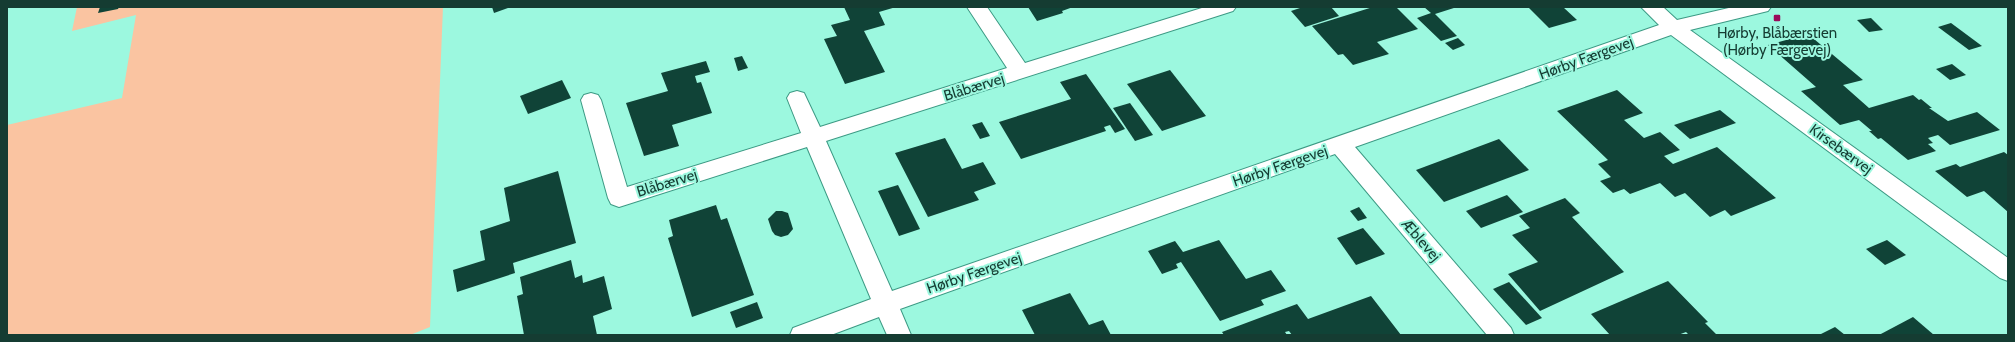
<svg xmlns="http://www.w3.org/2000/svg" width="2015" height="342" font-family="Cabin,sans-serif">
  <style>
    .green { fill: #fac4a1 }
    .building { fill: #104337 }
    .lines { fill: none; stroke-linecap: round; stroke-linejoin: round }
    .minor-casing { stroke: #3c9a84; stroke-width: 2 }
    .minor { fill: #fff; fill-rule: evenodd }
    .poi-dot { fill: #9a0a5b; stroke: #9cf8df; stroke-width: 1.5 }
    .labels { text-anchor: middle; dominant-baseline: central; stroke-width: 4; stroke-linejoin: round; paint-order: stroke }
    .poi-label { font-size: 15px; fill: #153c32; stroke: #9cf8df }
    .street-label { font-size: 15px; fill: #153c32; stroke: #9cf8df }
  </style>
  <rect width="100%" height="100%" fill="#9cf8df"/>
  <!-- green -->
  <path class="green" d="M77,7h366l-13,320 -20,8h-403v-210l115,-27 14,-83 -64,16z"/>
  <!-- building -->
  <g class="building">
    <path d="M100,7h19l-1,2 -20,4z"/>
    <path d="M492,7h19l-17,6z"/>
    <path d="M844,7h52l-17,5 6,13 -21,6 21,41 -40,12 -21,-45 13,-3 -6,-11 19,-5z"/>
    <path d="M1028,7h45l-11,4 1,2 -26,8z"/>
    <path d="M1303,7h28l8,9 -34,11 -14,-16z"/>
    <path d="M1373,7h23l22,22 -41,13 12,12 -36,11 -10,-11 -5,1 -26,-29z"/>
    <path d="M1424,7h33l-22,7 22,22 -16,5 -24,-23 14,-5z"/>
    <path d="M1528,7h35l14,13 -28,8z"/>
    <path d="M1871,18l12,12 -14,2 -12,-12z"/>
    <path d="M1951,23l31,23 -13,4 -31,-23z"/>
    <path d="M1808,34l55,46 -20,5 26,23 44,-13 6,5 2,-1 11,9h-3l19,13 29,-9 23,18 -50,15 -12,-10 -10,3 5,5 -5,1 8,7 -28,9 -27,-22 -3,1 -9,-8h3l-13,-11 -19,5 -39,-34 15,-4 -48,-42z"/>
    <path d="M1458,38l7,7 -12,5 -8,-7z"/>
    <path d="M742,56l6,12 -10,3 -4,-13z"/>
    <path d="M706,61l4,11 -15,4 2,7 4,-1 11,31 -40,12 7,21 -35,10 -18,-53 42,-12 -7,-18z"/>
    <path d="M1952,64l14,11 -16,5 -14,-11z"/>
    <path d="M1170,70l36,46 -44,15 -35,-47z"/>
    <path d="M1086,74l39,55 -10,4 -5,-8 -6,2 2,4 -85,28 -22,-37 72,-23 -11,-17z"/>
    <path d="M562,80l9,18 -43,16 -8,-18z"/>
    <path d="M1617,90l26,23 -19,7 20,18 16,-6 20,18 -16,6 9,8 44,-17 59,51 -45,18 -6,-6 -15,7 -25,-24 -10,4 -15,-14 -30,11 -6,-5 -11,4 -13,-12 11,-4 -13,-13 10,-4 -51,-49z"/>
    <path d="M1130,103l23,32 -18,6 -22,-33z"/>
    <path d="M1720,110l16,13 -46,16 -16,-14z"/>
    <path d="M982,122l8,14 -10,3 -8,-14z"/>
    <path d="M945,138l17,31 21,-7 13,22 -22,8 5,8 -51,17 -33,-64z"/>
    <path d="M1499,139l30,31 -85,32 -28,-32z"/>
    <path d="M2004,152l4,3v57l-24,-21 -17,6 -32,-26 21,-7 4,3z"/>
    <path d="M558,171l18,72 -63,20 2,10 -58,19 -4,-22 32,-10 -5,-29 30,-10 -6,-33z"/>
    <path d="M898,185l22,44 -21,7 -21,-45z"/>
    <path d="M1507,195l16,17 -42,16 -15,-17z"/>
    <path d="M1565,198l15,15 -8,4 52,55 -84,39 -32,-37 30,-12 -26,-27 18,-7 -11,-12z"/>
    <path d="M716,205l5,15 6,-2 27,77 -62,22 -24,-79 5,-2 -4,-16z"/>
    <path d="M1359,207l8,11 -9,3 -8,-10z"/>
    <path d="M776,211h6l6,2 5,16 -5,6 -7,2 -6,-2 -3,-4 -4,-12z"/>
    <path d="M1363,228l22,26 -29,11 -19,-27z"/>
    <path d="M1219,240l27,39 25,-9 15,21 -25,9 3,5 -44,16 -39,-59 -5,2 2,4 -16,6 -14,-23 27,-10 8,11z"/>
    <path d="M1887,240l19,15 -21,10 -19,-16z"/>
    <path d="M571,260l4,18 7,-3 1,8 21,-7 8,33 -19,7 4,19h-73l-7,-39 6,-2 -3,-17z"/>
    <path d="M1668,281l40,41 -3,1 12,12h-28l-3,-3 -8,3h-68l-19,-21z"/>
    <path d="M1509,282l33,36 -16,7 -33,-36z"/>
    <path d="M1070,293l19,32 14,-5 8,15h-76l-13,-25z"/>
    <path d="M1371,296l30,39h-109l-3,-4 -4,1 2,3h-63l-2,-3 75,-28 11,15z"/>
    <path d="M757,302l6,16 -27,10 -6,-16z"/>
    <path d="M1913,317l21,18h-55z"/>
    <path d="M1835,327l10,8h-26z"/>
  </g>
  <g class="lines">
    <!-- minor casing -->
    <g class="minor-casing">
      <path id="minor" d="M967,7h20l38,56 180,-56h31l-3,4 -407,130 66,150 767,-266 -18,-18h22l14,13 56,-13h38l-3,4 -78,19 318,228v23l-8,-3 -329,-243 -316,112 156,181 3,7h-27l-152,-181 -435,155 11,26h-24l-8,-18 -48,18h-41l3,-7 78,-29 -64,-152 -188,60 -8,-3 -3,-6 -27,-98 3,-5 7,-2 7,2 3,5 26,87 174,-54 -14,-35 3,-5 7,-2 7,2 16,34 187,-59z"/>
    </g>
    <!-- minor -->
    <use href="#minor" class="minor"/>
  </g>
  <!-- markers -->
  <rect class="poi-dot" x="1773" y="14" width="8" height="8" rx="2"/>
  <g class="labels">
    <!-- poi labels -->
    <g class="poi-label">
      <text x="1777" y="33">Hørby, Blåbærstien<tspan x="1777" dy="17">(Hørby Færgevej)</tspan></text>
    </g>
    <!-- street labels -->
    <g class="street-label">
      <text transform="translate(1586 58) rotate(-20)">Hørby Færgevej</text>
      <text transform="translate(974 87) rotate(-17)">Blåbærvej</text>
      <text transform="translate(1841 149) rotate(36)">Kirsebærvej</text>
      <text transform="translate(1280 166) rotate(-19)">Hørby Færgevej</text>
      <text transform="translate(667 183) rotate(-17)">Blåbærvej</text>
      <text transform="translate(1421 240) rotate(49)">Æblevej</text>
      <text transform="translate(974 273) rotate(-19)">Hørby Færgevej</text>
    </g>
  </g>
  <!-- border -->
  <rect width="2015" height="342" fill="none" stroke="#153c32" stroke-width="16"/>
</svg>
